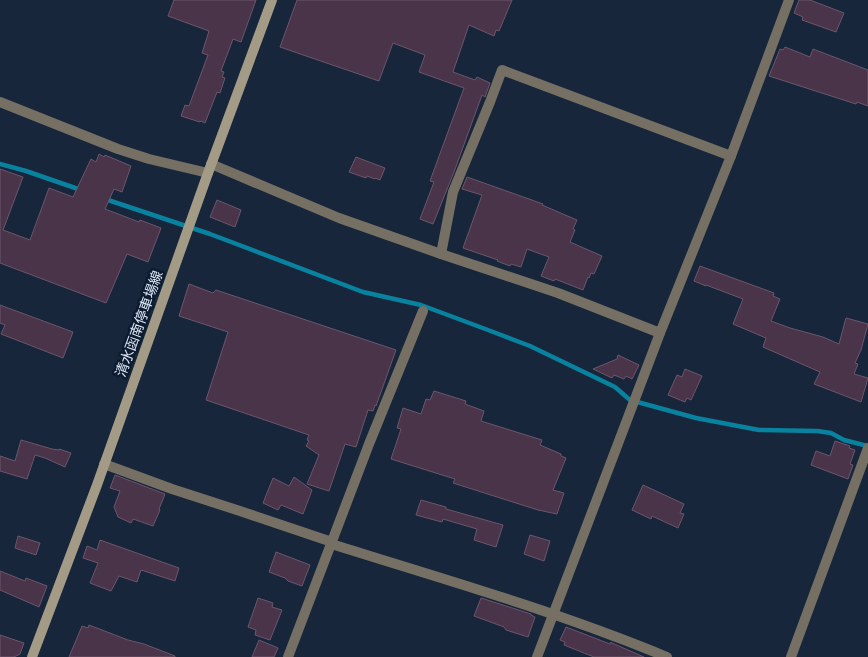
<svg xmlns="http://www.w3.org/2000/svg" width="868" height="657" font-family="'Source Sans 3','Noto Sans JP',sans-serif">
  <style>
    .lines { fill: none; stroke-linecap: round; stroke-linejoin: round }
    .stream { stroke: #08829f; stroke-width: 4.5 }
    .building { fill: #493449; stroke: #6c566c }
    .street { stroke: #757063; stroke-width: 10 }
    .secondary { stroke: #a39b86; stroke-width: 10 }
    .labels { text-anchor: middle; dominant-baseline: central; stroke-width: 5; stroke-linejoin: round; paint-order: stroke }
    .street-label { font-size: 14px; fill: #dde7f5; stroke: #0e1c31 }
  </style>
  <rect width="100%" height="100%" fill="#17263b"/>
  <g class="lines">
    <!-- stream -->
    <g class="stream">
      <path d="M0,164l26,7 55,19"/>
      <path d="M105,199l105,35 153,58 58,13 67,25 42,16 85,41 15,13 66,18 63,12 58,1 14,2 13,7 24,6"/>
    </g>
  </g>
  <!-- building -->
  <g class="building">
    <path d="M174,0h82l-15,42 -8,-3 -12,32 3,1 -2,5 3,1 -5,15 -3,-1 -12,31 -4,-2 -1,1 -19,-6 4,-11 4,1 19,-51 -6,-2 7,-22 -41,-15z"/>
    <path d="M297,0h215l-13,31 -3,-1 -2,6 -25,-11 -16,47 22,8 2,-3 13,6 -5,14 -3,-2 -28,77 -21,52 -13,-5 14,-37 -4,-1 34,-93 -45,-16 6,-17 -32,-12 -14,38 -99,-34z"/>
    <path d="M799,0h11l34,13 -8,19 -34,-12 1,-3 -9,-4z"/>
    <path d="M785,47l25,10 3,-8 55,21v36l-11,-4 -1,2 -87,-28 11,-27 3,1z"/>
    <path d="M99,154l5,3 1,-2 26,11 -9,26 -8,-3 -9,20 34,13 1,-2 21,8 -13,34 -21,-8 -21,49 -106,-40v-94l23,8 -20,53 27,10 19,-52 24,9 18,-38 5,3z"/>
    <path d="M356,157l29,11 -5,12 -5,-2v1l-8,-3 -1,2 -17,-6z"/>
    <path d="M467,177l76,27 -1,1 35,15 -4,9 2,1 -5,12 32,14 -8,18 -3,-1 -2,5 -1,-1 -5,13 -28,-11 -1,2 -13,-5 8,-19 -22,-8 -6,18 -10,-3 -1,2 -13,-5 1,-1 -35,-12 19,-53 -20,-6z"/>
    <path d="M217,200l24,10 -6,17 -25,-10z"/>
    <path d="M700,266l74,27 -1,3 7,3 -9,22 19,7 33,9 16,7 7,-26 22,6 -7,26 -6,13 3,1 -4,10 14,4 -7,24 -47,-18 6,-12 -57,-25 3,-9 -33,-14 10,-25 -37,-14v1l-12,-5z"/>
    <path d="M189,284l24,9 3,-3 180,60 -20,56 -1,-1 -2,6 -5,-1 -12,37 -11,-3 -16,47 -22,-7 12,-29 -13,-9 3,-5 -2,-1 2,-5 -103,-35 22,-68 -49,-16z"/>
    <path d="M0,305l73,27 -10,26 -62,-24 4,-9 -5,-2z"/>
    <path d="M618,355l21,10 -7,14 -6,-3 -2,3 -10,-4 -2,3 -19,-9 24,-10z"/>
    <path d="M685,369l17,7 -11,24 -4,-2 -2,4 -17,-7 9,-20 5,2z"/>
    <path d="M434,391l32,10 -1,3 19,7 -3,10 61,19 -2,5 21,9v2l5,2 -13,32 11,3 -7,21 -19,-4 -85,-27 2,-4 -64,-20 10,-30 -4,-1 6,-20 18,6 5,-15 4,1z"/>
    <path d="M21,440l31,9 7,1v-1l12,4 -6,14 -20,-9 -10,-3 -8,24 -27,-8v-15l15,5z"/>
    <path d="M835,441l15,5 -1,2 6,2 -5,14 3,1 -5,14 -37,-14 5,-14 14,5z"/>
    <path d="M115,475l50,19 -6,15 1,1 -7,16 -20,-7 -2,4 -13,-6 -4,-10 6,-16 -10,-3z"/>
    <path d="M294,477l18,13 -9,24 -22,-9 -3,5 -15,-7 10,-25 16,8z"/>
    <path d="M643,485l41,19 -4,9 4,1 -6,14 -26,-12 -1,3 -19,-9z"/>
    <path d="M421,500l25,7v2l57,16 -7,22 -22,-7 3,-11 -34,-10 -1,3 -26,-7z"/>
    <path d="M530,535l20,6 -6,20 -20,-7z"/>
    <path d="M18,536l22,7 -4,12 -21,-7z"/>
    <path d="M100,540l79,28 -4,13 -34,-11 -4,12 -18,-6 -8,15 -21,-8 8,-20 -15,-5 4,-12 10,4z"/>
    <path d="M276,552l34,13 -8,21 -14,-5 -3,-3 -16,-6z"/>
    <path d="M0,571l25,10 1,-3 21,8 -8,21 -39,-17z"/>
    <path d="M258,598l15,5 -1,4 10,3 -12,30 -15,-5 1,-5 -8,-3z"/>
    <path d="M481,598l50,16v1l4,2 -7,20 -22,-7 -2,-3 -30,-11z"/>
    <path d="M89,625l39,15 16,4 31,12v1h-106l13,-31 6,2z"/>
    <path d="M566,627l44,17 1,-2 1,1 32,14h-50l-30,-12 1,-3 -5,-2z"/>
    <path d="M0,635l24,8 -4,11 -6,3h-14z"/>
    <path d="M259,640l19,8 -4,9h-22z"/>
  </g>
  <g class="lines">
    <!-- street -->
    <g class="street">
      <path d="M0,102l118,47 31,10 59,14"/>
      <path d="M211,164l128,54 102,36 117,39 102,40"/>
      <path d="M441,254l12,-62 37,-90 12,-32 229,86"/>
      <path d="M104,464l68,25 68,22 92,31"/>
      <path d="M331,544c113,35 227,68 336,113"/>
      <path d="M288,657l81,-213 54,-133"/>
      <path d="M537,657l123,-324 71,-177 58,-156"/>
      <path d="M791,657l77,-209"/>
    </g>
    <!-- secondary -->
    <path class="secondary" d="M32,657l65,-172 111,-312 64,-173"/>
  </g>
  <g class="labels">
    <!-- street labels -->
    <g class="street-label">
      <text transform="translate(140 324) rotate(-70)">清水函南停車場線</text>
    </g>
  </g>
</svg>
